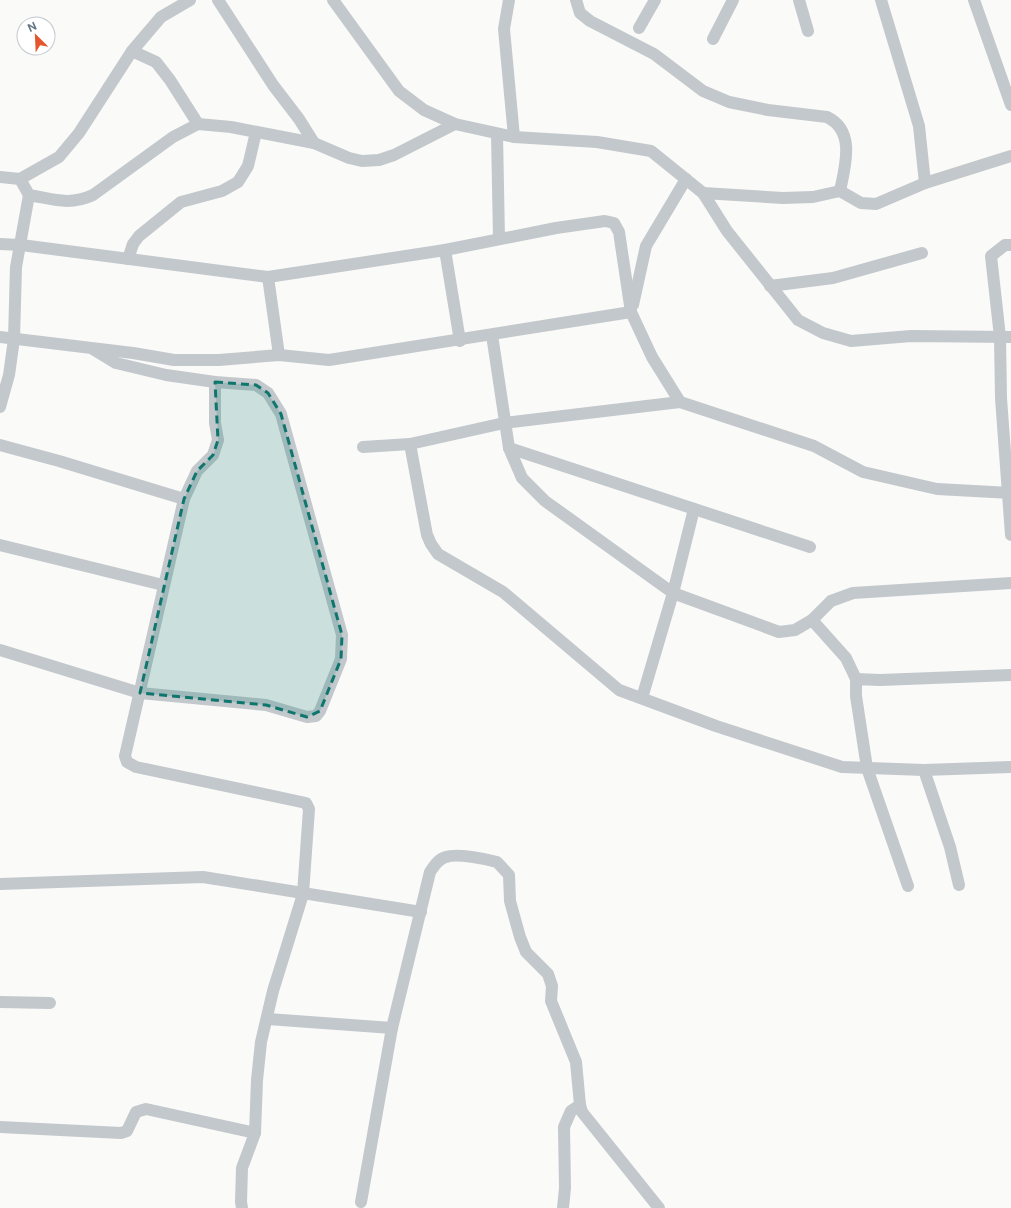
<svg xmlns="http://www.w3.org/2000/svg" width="1011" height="1208" font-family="'Public Sans',sans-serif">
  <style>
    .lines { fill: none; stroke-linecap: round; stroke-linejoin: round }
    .street { stroke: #c3c8cc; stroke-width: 12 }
    .marked { fill: #0f766e; fill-opacity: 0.2; stroke: #0f766e; stroke-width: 3; stroke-dasharray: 8 5; stroke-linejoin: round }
  </style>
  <rect width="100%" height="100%" fill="#fafaf8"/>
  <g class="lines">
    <!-- street -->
    <g class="street">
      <path d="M218,0l55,85 26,34 15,24"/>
      <path d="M333,0l66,91 25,19 31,14 59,13 83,5 54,9 52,42 24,38 71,89 25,13 28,8 60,-5 100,1"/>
      <path d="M509,0l-5,29 10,108"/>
      <path d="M576,0l4,13 10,8 64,33 49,37 26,11 39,8 59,7c29,14 18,49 13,74"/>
      <path d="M799,0l9,31"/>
      <path d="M881,0l38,126 6,57 86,-27"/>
      <path d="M974,0l37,105"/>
      <path d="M639,28l16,-28"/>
      <path d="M713,39l20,-39"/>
      <path d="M132,51l24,11 14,18 28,44"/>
      <path d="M497,134l2,105"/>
      <path d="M0,177l20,2 9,16c24,4 40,11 64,0l80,-58 25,-13 33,3 83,16 35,15 13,3 17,-1 15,-5 61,-31"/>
      <path d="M20,179l39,-22 20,-24 53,-82 29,-34 29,-17"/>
      <path d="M703,193l80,5 30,-1 27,-6 21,12 15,1 49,-21"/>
      <path d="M0,244l21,1 247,32 177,-27 111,-22 49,-7 9,2 5,9 12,80 21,45 28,45 134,44 49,26 74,17 74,4"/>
      <path d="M1011,245h-6l-14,11 9,81 1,61 10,137"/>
      <path d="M445,250l15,91"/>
      <path d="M128,259l5,-15 6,-8 42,-34 41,-11 16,-9 10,-16 8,-34"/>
      <path d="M268,277l11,78"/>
      <path d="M770,286l63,-8 89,-25"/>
      <path d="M633,305l13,-59 40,-67"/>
      <path d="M492,335l17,113 13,30 23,23 128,92 106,39 16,-2 17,-10 19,-19 22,-8 158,-10"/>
      <path d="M0,337l133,16 41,7h45l60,-5 50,5 302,-48"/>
      <path d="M215,382v41l3,17 -5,15 -16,16 -13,28 -59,257 2,6 9,5 170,36 3,6 -6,85 -30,97 -12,51 -4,38 -2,53 -13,35 -1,34 1,6"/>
      <path d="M0,407l9,-32 5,-36 2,-72 13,-72"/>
      <path d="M410,444l17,91 4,9 7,10 65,38 116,98 97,36 126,41 82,3 87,-3"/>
      <path d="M0,445l59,16 125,38"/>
      <path d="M363,447l47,-3 94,-21 176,-21"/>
      <path d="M509,448l301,99"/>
      <path d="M0,545l163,40"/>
      <path d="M812,620l34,38 10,21"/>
      <path d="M0,650l140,43 126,12 41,12 9,-1 4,-5 21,-52 1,-24 -61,-221 -13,-21 -12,-8 -41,-3 -49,-7 -50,-12 -23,-14"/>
      <path d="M642,698l31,-105 21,-84"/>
      <path d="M924,770l26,77 9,38"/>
      <path d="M0,884l203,-7 218,35"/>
      <path d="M908,886l-41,-118 -11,-72v-17l24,1 131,-5"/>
      <path d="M0,1002l50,1"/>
      <path d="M268,1019l124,9"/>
      <path d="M0,1127l121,6 6,-2 9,-19 10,-3 109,24"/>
      <path d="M361,1202l31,-174 38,-156c4,-6 8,-13 16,-15 11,-4 40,2 51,5l12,13 1,26 10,36 6,15 22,22 4,12 -1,15 25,61 4,43 2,7 77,96"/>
      <path d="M563,1208l2,-20 -1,-61 7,-16 9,-6"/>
    </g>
  </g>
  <!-- marked area -->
  <path class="marked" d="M215,382l41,3 12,8 13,21 61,221 -1,24 -21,52 -13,6 -41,-12 -126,-12 44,-194 13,-28 16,-16 5,-15z"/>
  <!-- north arrow -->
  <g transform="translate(36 36) rotate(336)"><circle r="19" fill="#ffffff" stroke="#c1c8cd"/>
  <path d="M0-3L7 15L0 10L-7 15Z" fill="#e4572e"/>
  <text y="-6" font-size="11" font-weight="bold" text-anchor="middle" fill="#657683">N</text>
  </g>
</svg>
